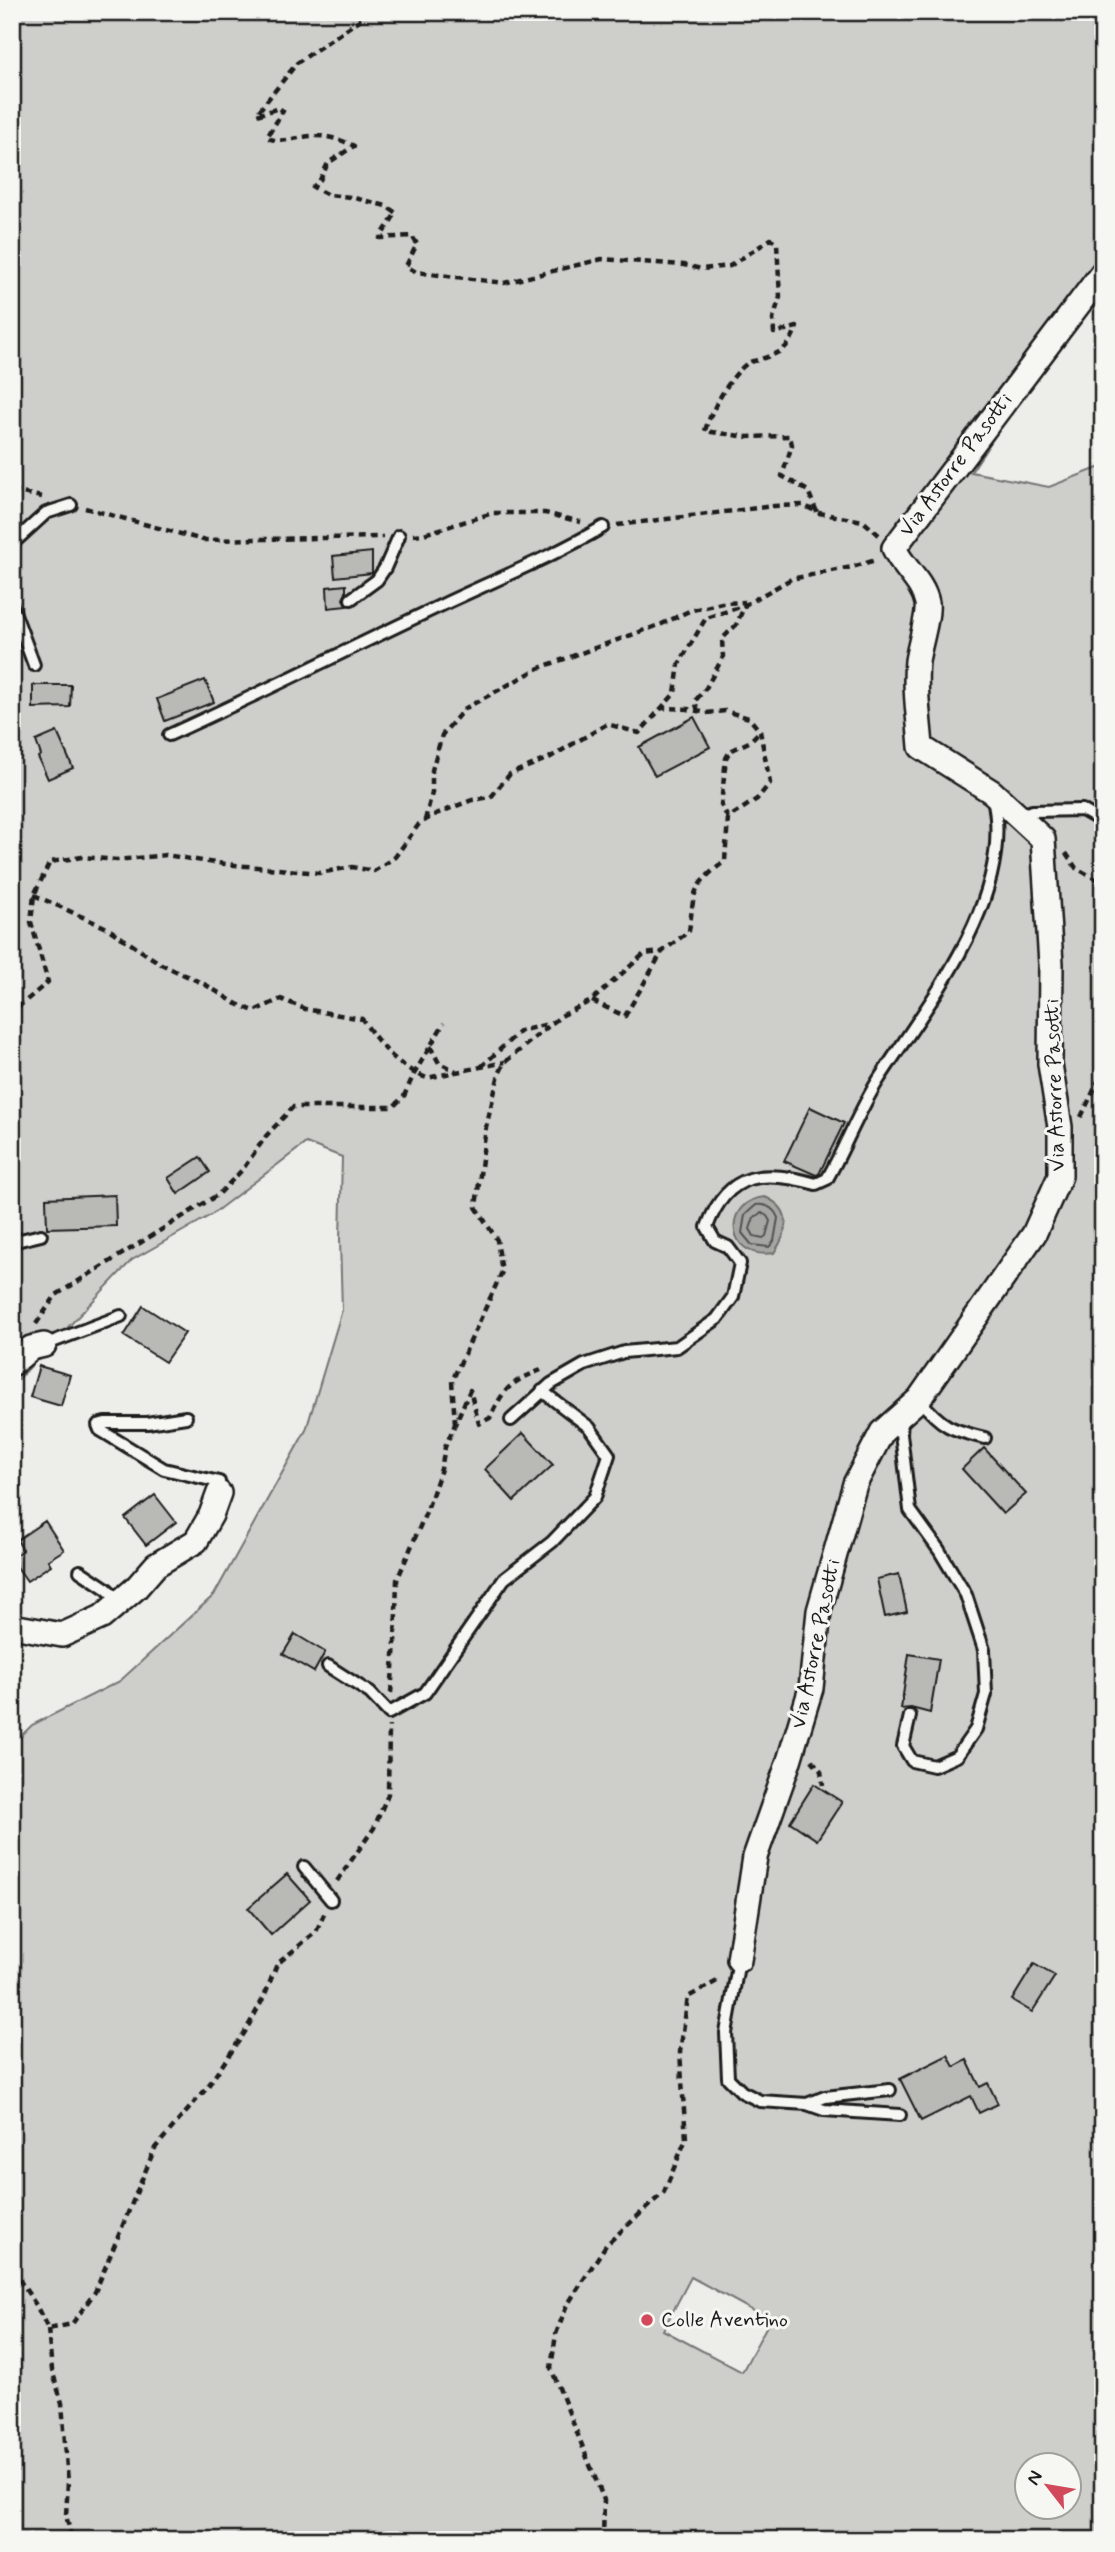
<svg xmlns="http://www.w3.org/2000/svg" width="1115" height="2552" font-family="Mynerve,sans-serif">
  <style>
    .green { fill: #cececb; stroke: #757574; stroke-width: 2; fill-rule: evenodd }
    .water { fill: #a6a6a3; stroke: #6f6f6d; stroke-width: 2 }
    .lines { fill: none; stroke-linecap: round; stroke-linejoin: round }
    .shore { stroke: #535352; stroke-width: 2 }
    .building { fill: #b9b9b6; stroke: #1c1c1c; stroke-width: 2 }
    .service-casing { stroke: #1c1c1c; stroke-width: 16 }
    .minor-casing { stroke: #1c1c1c; stroke-width: 28 }
    .path { stroke: #1c1c1c; stroke-width: 4.5; stroke-dasharray: 7 5; stroke-linecap: butt }
    .service { stroke: #f6f6f2; stroke-width: 10 }
    .minor { stroke: #f6f6f2; stroke-width: 23 }
    .poi-dot { fill: #d1495b; stroke: #f6f6f2; stroke-width: 2.5 }
    .labels { text-anchor: middle; dominant-baseline: central; stroke-width: 6; stroke-linejoin: round; paint-order: stroke }
    .street-label { font-size: 21px; fill: #1c1c1c; stroke: #f6f6f2 }
    .poi-label { font-size: 21px; fill: #1c1c1c; stroke: #f6f6f2; text-anchor: start }
  </style>
  <rect width="100%" height="100%" fill="#edede9"/>
  <filter id="ink" filterUnits="userSpaceOnUse"><feTurbulence type="fractalNoise" baseFrequency=".0143" numOctaves="2"/><feDisplacementMap in="SourceGraphic" scale="14" xChannelSelector="R" yChannelSelector="G"/><feConvolveMatrix kernelMatrix="1 2 1 2 8 2 1 2 1" color-interpolation-filters="sRGB"/></filter>
  <g filter="url(#ink)">
    <!-- green -->
    <path class="green" d="M12,12h1091v267l-17,21 -115,172 78,15 54,-21v2074h-1091v-795l20,-20 88,-44 94,-86 92,-165 36,-120 -2,-70 2,-83 -36,-14 -95,72 -79,45 -120,126zM691,2277l79,43 -28,52 -79,-42zM1028,2464h42v42h-42z"/>
    <!-- water -->
    <path class="water" d="M765,1197c28,12 24,34 9,56 -50,8 -52,-53 -9,-56z"/>
    <g class="lines">
      <!-- shore -->
      <g class="shore">
        <path d="M756,1205c11,-1 18,3 22,13l-4,23 -5,6 -17,-2 -10,-12 3,-18z"/>
        <path d="M762,1213l5,3 3,5 -4,15 -3,2 -9,-2 -4,-7 4,-12z"/>
      </g>
    </g>
    <!-- building -->
    <g class="building">
      <path d="M372,552v21l-37,4 -2,-21z"/>
      <path d="M346,585v8l-3,6 4,7 -19,2 -1,-21z"/>
      <path d="M205,680l9,22 -49,19 -8,-22z"/>
      <path d="M33,685h38l-1,22 -37,1z"/>
      <path d="M694,717l16,30 -55,29 -16,-29z"/>
      <path d="M57,732l16,36 -25,11 -10,-22 3,-2 -5,-14z"/>
      <path d="M810,1107l34,16 -25,51 -3,1 -32,-14z"/>
      <path d="M200,1157l10,15 -32,22 -10,-16z"/>
      <path d="M115,1195l1,31 -69,2 -1,-30z"/>
      <path d="M143,1306l42,27 -20,29 -41,-26z"/>
      <path d="M39,1366l31,9 -9,31 -31,-9z"/>
      <path d="M523,1433l30,32 -39,36 -29,-32z"/>
      <path d="M984,1448l42,46 -23,20 -41,-45z"/>
      <path d="M155,1495l21,27 -30,23 -21,-27z"/>
      <path d="M45,1521l19,29 -16,10 3,5 -24,16 -15,-21v-3l11,-7 -6,-10z"/>
      <path d="M899,1574l8,38 -22,5 -8,-38z"/>
      <path d="M295,1634l30,18 -11,20 -31,-18z"/>
      <path d="M909,1654l30,5 -9,54 -19,-5 -10,1z"/>
      <path d="M814,1784l28,18 -25,38 -27,-18z"/>
      <path d="M287,1874l23,26 -39,35 -23,-27z"/>
      <path d="M1034,1964l21,12 -23,36 -20,-12z"/>
      <path d="M948,2055l6,12 13,-7 13,27 8,-4 10,21 -19,9 -8,-17 -50,25 -21,-42z"/>
    </g>
    <g class="lines">
      <!-- service casing -->
      <g class="service-casing">
        <g id="service">
          <path d="M12,544l34,-31 25,-8"/>
          <path d="M351,599l26,-19 8,-12 14,-32"/>
          <path d="M12,606l22,59"/>
          <path d="M169,735c93,-42 183,-88 275,-131 53,-25 108,-47 159,-77"/>
          <path d="M1018,816l14,-5 50,-1 21,12"/>
          <path d="M12,1242l29,-7"/>
          <path d="M44,1345l77,-29"/>
          <path d="M919,1399c23,28 32,31 66,39"/>
          <path d="M186,1417l-39,6h-42l-7,2 2,5 64,39 55,13v11"/>
          <path d="M902,1417l-1,17 9,76 29,40 27,45 18,55 2,44 -10,35 -19,27 -23,10 -22,-5 -9,-15 7,-30"/>
          <path d="M511,1420l40,-36 33,-19 40,-13 53,-5 40,-28 16,-22 7,-34 -12,-16 -13,-6 -8,-14c21,-57 58,-57 109,-43l11,-5c19,-33 32,-69 52,-100 51,-79 136,-181 114,-281"/>
          <path d="M80,1571l27,18 13,13"/>
          <path d="M328,1666l42,27 19,20 36,-20 79,-114 48,-37 43,-45 14,-42 -20,-28 -47,-36"/>
          <path d="M304,1867l27,33"/>
          <path d="M739,1960l-13,73 2,45 14,14 18,9 47,3 17,6 76,5"/>
          <path d="M807,2104l18,-7 65,-7"/>
        </g>
      </g>
      <!-- minor casing -->
      <g class="minor-casing">
        <g id="minor">
          <path d="M12,1364l19,-16 13,-3"/>
          <path d="M12,1626l50,9 40,-18 34,-29 20,-23 40,-24 15,-26 8,-22"/>
          <path d="M739,1960l16,-103 33,-93 23,-76 8,-77 36,-127 27,-52 37,-33 115,-165 26,-58v-49l-10,-63 1,-100 -8,-125 -51,-47 -71,-45c-2,-29 -7,-57 -4,-86 2,-14 12,-46 10,-58 -4,-21 -25,-36 -33,-55l209,-276"/>
        </g>
      </g>
      <!-- path -->
      <g class="path">
        <path d="M371,12l-74,51 -39,49 -1,3 22,-7 4,3 -16,26c14,9 33,-2 49,-1 13,0 26,4 38,10l-26,17 -8,17 -7,7 15,8 23,2 35,9 10,7 -16,25 32,-2 5,8 -11,22 10,6 88,11 98,-24 82,6 18,4 28,-3 41,-27 6,4 3,54 -7,22 1,14 23,-6c-10,24 -15,25 -39,33 -3,1 -7,1 -10,3 -17,11 -38,49 -43,68l42,6 43,-1 2,9 -10,31 26,15 9,21"/>
        <path d="M12,491l30,6"/>
        <path d="M85,508l118,32 180,-3"/>
        <path d="M617,525l157,-19 29,-1 16,8 44,8 16,14"/>
        <path d="M413,535l11,-1 69,-21h52l36,9"/>
        <path d="M698,711l-3,-10 11,-13 17,-31 -1,-18 14,-14 10,-22"/>
        <path d="M728,818l-7,-13 5,-47 4,-7 19,-9 10,-10"/>
        <path d="M425,820l7,-27v-23l10,-35 22,-26 75,-41 123,-44 27,-13 33,-8 23,-1"/>
        <path d="M1066,853l10,15 27,15"/>
        <path d="M34,895l73,33 54,36 45,21 31,19 17,7 27,-12 24,10 57,10c18,26 35,48 65,59l78,-16"/>
        <path d="M592,1001l33,15 37,-64 27,-21c6,-41 1,-43 36,-70l3,-43 29,-19 13,-16 -10,-52 -11,-13 -24,-7 -19,2 -18,-4 -26,-1"/>
        <path d="M12,1018l4,-9 32,-27 -17,-60 3,-27 16,-33 32,-5 35,3 49,-5 49,8 104,10 33,-6 22,4 21,-14 24,-33 17,-10 36,-14 19,-3 19,-23 39,-16 58,-34 32,9 36,-40 4,-29 27,-46 37,-12 48,-27 61,-12 24,-7"/>
        <path d="M430,1046l9,17 17,8"/>
        <path d="M481,1067l39,-36 28,-7"/>
        <path d="M1081,1117l22,-46"/>
        <path d="M36,1324l20,-29 163,-101 24,-25 23,-33 27,-29h100l11,-11 10,-22 30,-51"/>
        <path d="M455,1424l-3,-43 50,-109 -5,-32 -21,-33 10,-80 13,-53 6,-12 56,-46 30,-15 53,-47 18,-2"/>
        <path d="M391,1693l4,-50 2,-63 30,-70 14,-41 4,-22 25,-57 9,34 11,-6c14,-30 19,-35 51,-48"/>
        <path d="M812,1760l9,11 2,14"/>
        <path d="M337,1881l37,-53 14,-34 1,-68"/>
        <path d="M12,2269l24,36 12,24 24,-5 23,-32 60,-144 51,-59 39,-57 19,-35 13,-33 39,-32 9,-20"/>
        <path d="M48,2329l4,41 10,33 6,79 -2,33 6,25"/>
        <path d="M603,2540l1,-40 -53,-132 5,-34 10,-27 40,-62 58,-53 22,-53 -6,-87 8,-55 31,-17"/>
      </g>
      <!-- service -->
      <use href="#service" class="service"/>
      <!-- minor -->
      <use href="#minor" class="minor"/>
    </g>
  </g>
  <!-- markers -->
  <circle class="poi-dot" cx="647" cy="2320" r="7"/>
  <g class="labels">
    <!-- street labels -->
    <g class="street-label">
      <text transform="translate(956 465) rotate(-53)">Via Astorre Pasotti</text>
      <text transform="translate(1055 1085) rotate(-92)">Via Astorre Pasotti</text>
      <text transform="translate(816 1644) rotate(-78)">Via Astorre Pasotti</text>
    </g>
    <!-- poi labels -->
    <g class="poi-label">
      <text x="661" y="2320">Colle Aventino</text>
    </g>
  </g>
  <!-- margin -->
  <rect width="1115" height="2552" fill="none" stroke="#f6f6f2" stroke-width="42"/>
  <rect x="21" y="21" width="1073" height="2510" fill="none" stroke="#1c1c1c" stroke-width="2.5" filter="url(#ink)"/>
  <!-- north arrow -->
  <g transform="translate(1048 2486) rotate(301)"><circle r="33" fill="#f6f6f2" stroke="#9f9f9c" stroke-width="2"/>
  <path d="M0-5L12 26L0 18L-12 26Z" fill="#d1495b"/>
  <text y="-10" font-size="19" font-weight="bold" text-anchor="middle" fill="#1c1c1c">N</text>
  </g>
</svg>
